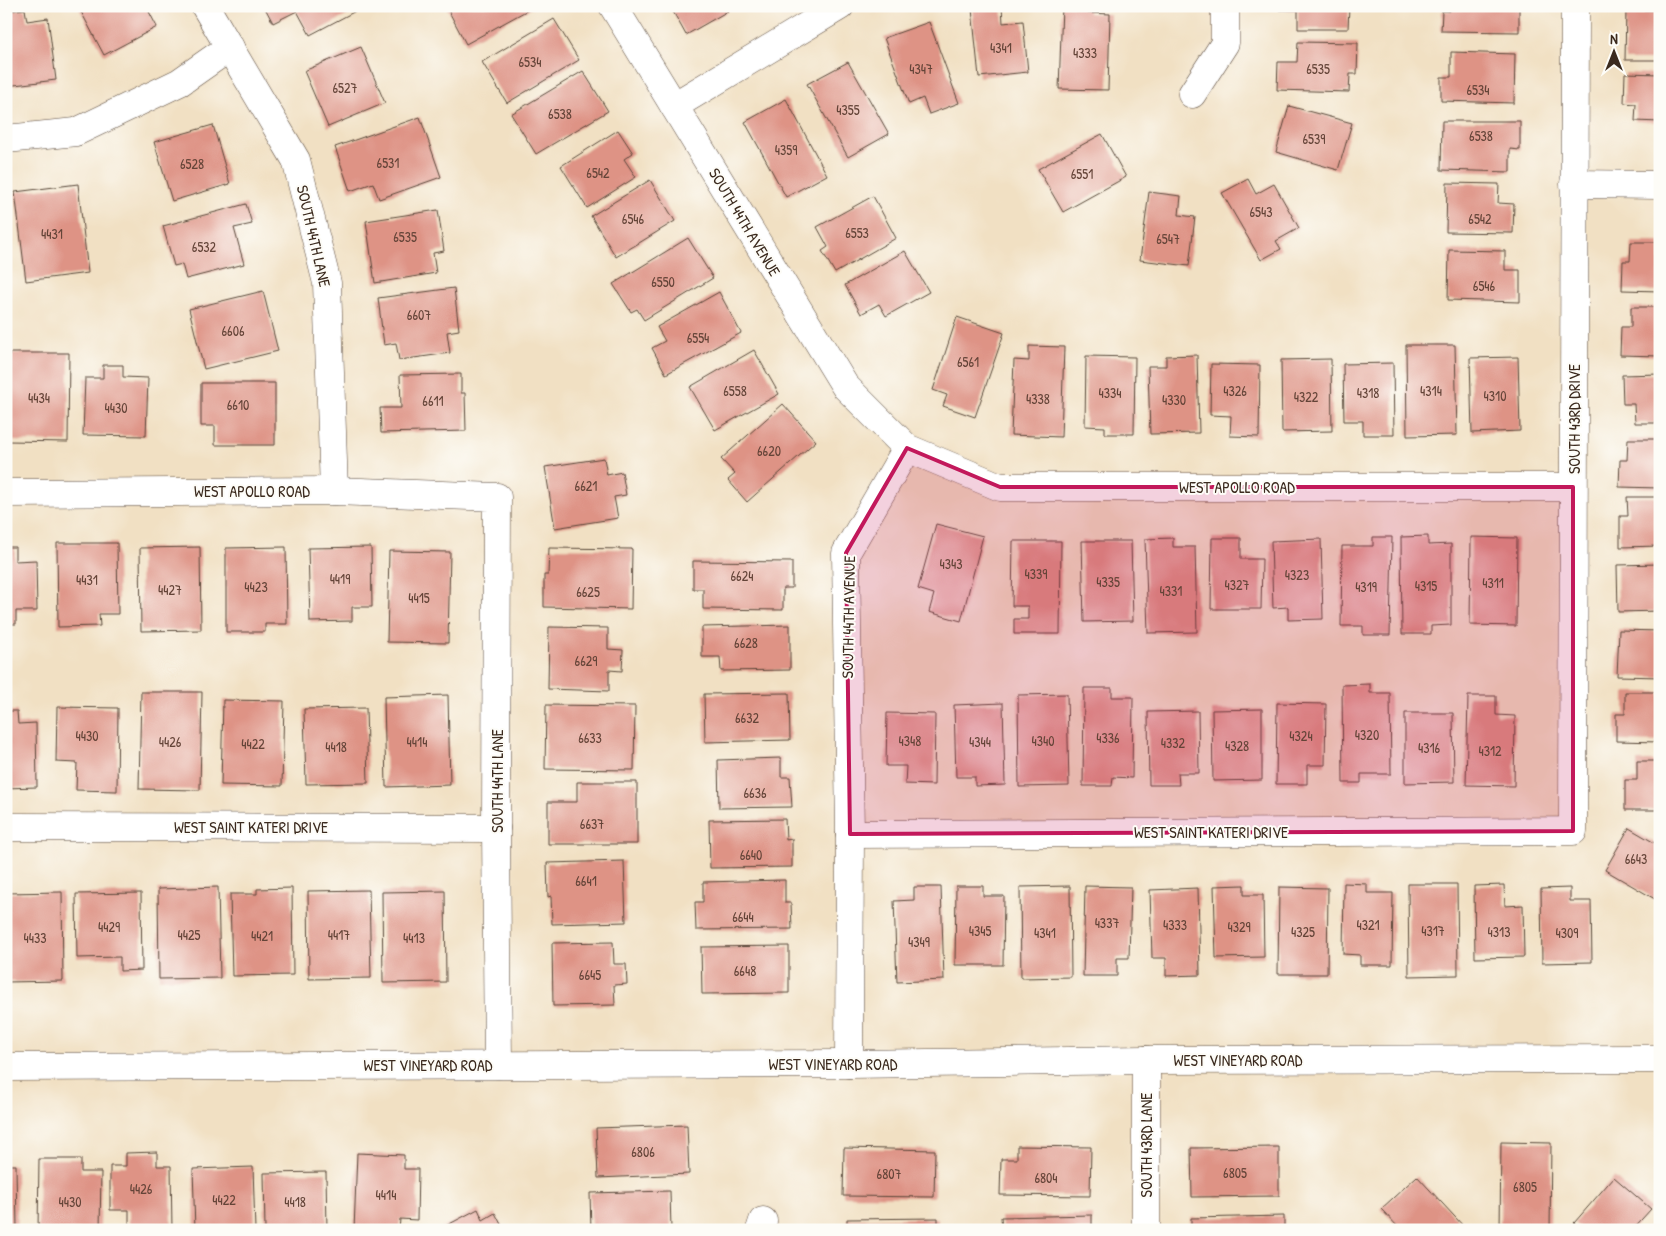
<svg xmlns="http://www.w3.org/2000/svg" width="1666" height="1236" font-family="'Patrick Hand',sans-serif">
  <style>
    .building { fill: #de9385 }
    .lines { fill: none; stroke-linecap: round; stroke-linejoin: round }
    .minor-casing { stroke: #564537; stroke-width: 29 }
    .minor { stroke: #fff; stroke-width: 28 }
    .marked { fill: #c2185b; fill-opacity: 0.2; stroke: #c2185b; stroke-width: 4; stroke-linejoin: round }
    .labels { text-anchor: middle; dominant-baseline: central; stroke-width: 4; stroke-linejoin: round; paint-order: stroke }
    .number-label { font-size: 14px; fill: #644438 }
    .street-label { font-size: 16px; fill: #3b2a1e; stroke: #fdfcf7 }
  </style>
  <rect width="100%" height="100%" fill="#fdfcf7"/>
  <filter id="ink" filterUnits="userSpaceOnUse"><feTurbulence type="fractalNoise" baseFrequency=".02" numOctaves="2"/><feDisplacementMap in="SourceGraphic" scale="10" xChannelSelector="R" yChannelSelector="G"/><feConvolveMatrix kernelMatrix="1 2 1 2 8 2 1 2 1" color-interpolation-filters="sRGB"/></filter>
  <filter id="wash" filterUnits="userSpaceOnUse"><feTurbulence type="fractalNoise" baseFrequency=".0096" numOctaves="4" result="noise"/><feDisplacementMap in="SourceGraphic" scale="20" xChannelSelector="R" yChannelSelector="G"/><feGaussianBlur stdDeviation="1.12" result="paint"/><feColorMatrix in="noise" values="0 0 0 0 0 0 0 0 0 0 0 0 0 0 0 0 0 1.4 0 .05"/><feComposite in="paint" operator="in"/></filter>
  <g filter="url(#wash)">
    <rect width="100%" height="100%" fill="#f1e0c3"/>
    <g id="blocks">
      <!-- building -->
      <g class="building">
        <path d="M78,6h68l11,21 -53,28z"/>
        <path d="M264,6h101l-55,29 -13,-24 -24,12z"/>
        <path d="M446,6h89l-69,38z"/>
        <path d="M670,6h55l3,5 -42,24z"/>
        <path d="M1002,6l1,17 20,-2 5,51 -49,5 -7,-68z"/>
        <path d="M1062,6h27l-1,7 22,1 -2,76 -49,-1z"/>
        <path d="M1280,6h69l-1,23h-50v-19h-19z"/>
        <path d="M1450,6h69v26l-78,-1 1,-20h8z"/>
        <path d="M25,9l2,12 21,-3 8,62 -50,6v-75z"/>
        <path d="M1626,10h34v50h-35z"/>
        <path d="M554,19l25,41 -72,43 -25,-41z"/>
        <path d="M929,22l30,81 -30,11 -6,-16 -14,6 -25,-66z"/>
        <path d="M1298,42l60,1 -1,31h-7l-1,18 -72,-2 1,-28h19z"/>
        <path d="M361,47l24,56 -57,24 -24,-56z"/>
        <path d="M1451,52l64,2 -1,49 -73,-2v-24h10z"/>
        <path d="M848,62l41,72 -41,23 -41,-73z"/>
        <path d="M583,71l25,40 -72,43 -25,-40z"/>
        <path d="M1625,73l35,1v48l-25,-1 1,-17 -12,-1z"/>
        <path d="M786,99l41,76 -41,22 -41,-75z"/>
        <path d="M1289,106l63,17 -14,47 -62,-18z"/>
        <path d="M420,117l21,60 -62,22 -6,-16 -23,8 -15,-44z"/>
        <path d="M1442,121h78v29l-10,-1v23l-69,-2z"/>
        <path d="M213,125l17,59 -58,17 -18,-59z"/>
        <path d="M618,130l15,23 -9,6 12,18 -49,31 -26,-42z"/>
        <path d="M1102,134l24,43 -63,35 -25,-43z"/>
        <path d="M1248,179l8,15 18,-10 25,44 -23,13 5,8 -20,11 -39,-67z"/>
        <path d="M650,180l25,41 -59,36 -25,-41z"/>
        <path d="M1447,183l52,1 -1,19 16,1 -1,29 -67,-1z"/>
        <path d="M78,184l10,89 -62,8 -11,-89z"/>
        <path d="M1149,192l32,4 -2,19 16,2 -6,49 -49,-6z"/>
        <path d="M873,196l23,42 -61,35 -13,-22 6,-4 -11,-20z"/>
        <path d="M246,204l6,20 -18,4 10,36 -58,15 -4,-15 -8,2 -11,-40z"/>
        <path d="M438,210l6,41 -11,2 3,20 -61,10 -9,-62z"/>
        <path d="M688,238l25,40 -69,42 -7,-11 -6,3 -18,-28z"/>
        <path d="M1631,242h29v49l-38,-1 1,-29h7z"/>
        <path d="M1449,250l56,1v19h15v32l-72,-2z"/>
        <path d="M905,251l24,41 -43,24 -7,-12 -18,10 -16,-29z"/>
        <path d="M454,288l5,42 -12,2 3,21 -51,7 -3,-17 -12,2 -6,-47z"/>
        <path d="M263,291l15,60 -74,18 -15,-60z"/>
        <path d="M719,292l22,41 -75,41 -14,-26 13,-7 -8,-14z"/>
        <path d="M1631,307h29v49l-40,-1 1,-28h10z"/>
        <path d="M957,317l47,16 -29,84 -32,-11 4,-11 -14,-5z"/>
        <path d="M1406,345h49l2,90 -50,1z"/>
        <path d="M1029,346l35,1 -3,90 -50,-2 3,-75 15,1z"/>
        <path d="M754,350l25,44 -64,36 -25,-43z"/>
        <path d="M9,353h60l-1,89 -60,-1z"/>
        <path d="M1197,355l2,78 -49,1 -2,-68h18v-10z"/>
        <path d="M1086,356l49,1 -1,77h-29v-7l-20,-1z"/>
        <path d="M1518,357l2,74 -48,2 -2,-75z"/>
        <path d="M1331,359l1,72 -50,1 -1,-72z"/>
        <path d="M1393,363l1,72h-31v-14h-19l-1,-57z"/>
        <path d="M1211,364l49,1 -1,72 -29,-1 1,-20 -21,-1z"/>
        <path d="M103,365h20v12l25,1 -2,58 -63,-1 2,-57h18z"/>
        <path d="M461,374v19h4l1,38 -85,2 -1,-25h21l-1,-33z"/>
        <path d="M1660,374v49h-25l-1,-19h-11l-1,-29z"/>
        <path d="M201,383h74v62h-60v-19h-14z"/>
        <path d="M783,404l33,37 -69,61 -19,-22 7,-6 -14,-15z"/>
        <path d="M1628,439h32v49l-41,-1 1,-27h7z"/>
        <path d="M604,458l3,17 15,-3 4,23 -12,2 4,21 -63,10 -10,-61z"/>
        <path d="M1627,497h33v49l-40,1v-31h8z"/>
        <path d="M936,524l47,12 -22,85 -32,-9 5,-18 -16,-5z"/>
        <path d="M1428,536v9l23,-1v81l-20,1v8h-29l-1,-97z"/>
        <path d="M1373,537h19l-2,98h-27v-9h-22l1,-80h31z"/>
        <path d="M1471,537l46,1 -1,88 -46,-1z"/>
        <path d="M1173,538v9h22l2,85 -49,1 -3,-94z"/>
        <path d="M1212,538h29v21h21l-1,50h-50z"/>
        <path d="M1321,539l2,80 -35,1v-13l-15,1 -2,-67z"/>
        <path d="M1013,541h48l-1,93h-46v-15h14v-13h-16z"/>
        <path d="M1082,541h49l2,80 -49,1z"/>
        <path d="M57,543h60l1,71h-19l1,12 -42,1z"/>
        <path d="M6,547h9v14l21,-1 1,51h-21v13h-10z"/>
        <path d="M200,547l1,83 -60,1 -1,-83z"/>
        <path d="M286,547l1,77h-22v8h-39v-84z"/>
        <path d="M371,547l1,60h-20v14l-42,1 -2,-74z"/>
        <path d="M549,548l83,1 -1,60 -87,-2v-32h4z"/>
        <path d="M389,551l61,1 -2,91 -61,-1z"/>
        <path d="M693,561l99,1v26h-9v22l-80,-1v-20h-10z"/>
        <path d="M1660,564v47l-42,1 -1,-47z"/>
        <path d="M790,625v45l-69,1 -1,-14h-18v-30z"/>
        <path d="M549,627l59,1v21l15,1 -1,21 -13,-1v21l-61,-2z"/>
        <path d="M1619,630l41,1v46l-43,-1z"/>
        <path d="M1370,684v9h20l1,81h-30v9h-18l-1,-98z"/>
        <path d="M1084,688h28v9h21l-1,81 -19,-1 -1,9h-29z"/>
        <path d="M141,692h61l-2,98 -61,-1z"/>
        <path d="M1625,692h35v50l-44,-1v-27h9z"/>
        <path d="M789,693l1,47 -85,2 -1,-48z"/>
        <path d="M1067,694l2,92 -50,1 -1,-92z"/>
        <path d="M448,695l2,90 -64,2 -2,-90z"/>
        <path d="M1468,696h28v19l19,1 -1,70 -48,-1z"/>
        <path d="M223,700l61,1 -2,85 -61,-1z"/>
        <path d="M1003,703l2,82 -30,1v-9h-19l-2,-72z"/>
        <path d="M1277,703l49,1 -1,61h-18v19h-31z"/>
        <path d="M546,705l89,1 -1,64 -89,-1z"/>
        <path d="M57,707l61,1 -1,83 -41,-1 1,-27 -21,-1z"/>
        <path d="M366,708l2,75 -62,1 -2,-75z"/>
        <path d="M1262,709v71l-49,1 -1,-71z"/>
        <path d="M6,711h11l1,13 18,-1 1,64 -31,1z"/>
        <path d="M1198,711l1,62h-21l1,12h-30l-1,-73z"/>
        <path d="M887,713l48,1 -1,71 -29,-1 1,-18h-20z"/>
        <path d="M1405,713h48l1,69 -49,1z"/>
        <path d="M781,758v19h9l2,30 -73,1 -1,-48z"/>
        <path d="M1637,761h23v49h-35v-30h12z"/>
        <path d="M577,782h60v62h-89v-42h29z"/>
        <path d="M785,819l1,21 6,-1v28l-82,1 -1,-48z"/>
        <path d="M1629,828l31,18v56l-55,-32z"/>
        <path d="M624,861l2,61 -74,2 -1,-28 -3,1 -1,-34z"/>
        <path d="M785,880v23h6l1,26 -96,1 -1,-28h8v-20z"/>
        <path d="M1344,883l23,1v9h26l-1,72h-32v-10l-17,-1z"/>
        <path d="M1408,884h49l1,91 -49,1z"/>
        <path d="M1244,885v10h19l1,62 -48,1 -2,-72z"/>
        <path d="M1504,885l1,21 18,-1 1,52 -49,1 -1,-72z"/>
        <path d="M956,886h27v10h21l-1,69h-48z"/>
        <path d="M1070,886l1,91 -50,1 -1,-91z"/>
        <path d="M1085,886l46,1 -2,71h-12v18h-34z"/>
        <path d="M218,887l2,91 -61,1 -1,-90z"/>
        <path d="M914,887h27l3,93 -47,2 -3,-81 20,-1z"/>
        <path d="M1279,887l49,1 -1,86h-49z"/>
        <path d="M292,888l1,87 -61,1 -2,-82h27v-5z"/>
        <path d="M1198,888l2,87 -34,1v-18h-14l-2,-68z"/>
        <path d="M1570,888v13h21l1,61 -50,1 -1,-74z"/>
        <path d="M369,890l2,88 -62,1 -1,-88z"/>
        <path d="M445,891l1,91 -63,1 -1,-91z"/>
        <path d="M62,892l1,89 -57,1v-89z"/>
        <path d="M141,893l1,77 -22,1v-14l-43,1 -1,-64z"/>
        <path d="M613,942l1,22h12l1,20 -13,1 1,20 -62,1 -1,-63z"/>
        <path d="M789,946v47l-87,1 -1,-47z"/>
        <path d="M687,1125l2,49 -91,4 -2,-50z"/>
        <path d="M1501,1142l50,1 -1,87h-50z"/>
        <path d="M1017,1146l74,1 -1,49 -90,-1 1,-36h16z"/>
        <path d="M1279,1147v49l-87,1 -1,-49z"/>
        <path d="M844,1148l91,2 -1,47 -91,-1z"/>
        <path d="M157,1152v14h14l1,64h-43v-20h-19v-44h16v-13z"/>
        <path d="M357,1153l47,2v14h14l-1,51 -17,-1 -1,11h-45z"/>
        <path d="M39,1159h42v13h20l-1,58h-62z"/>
        <path d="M6,1165h10l1,65h-11z"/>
        <path d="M253,1167l2,63h-60l-2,-61z"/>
        <path d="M326,1172l1,58h-62l-1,-57z"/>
        <path d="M1417,1176l50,54h-66l-20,-21z"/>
        <path d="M1614,1177l37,32 -19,21h-50l-8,-7z"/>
        <path d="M670,1191l1,39h-80l-1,-37z"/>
        <path d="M478,1209l5,11 12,-7 9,17h-66z"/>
        <path d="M1092,1215v15h-90l-1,-13z"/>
        <path d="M1284,1216v14h-93v-12z"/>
        <path d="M938,1218v12h-91v-11z"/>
      </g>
    </g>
  </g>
  <g filter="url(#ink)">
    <use href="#blocks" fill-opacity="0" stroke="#564537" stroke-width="1"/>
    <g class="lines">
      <!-- minor casing -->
      <g class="minor-casing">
        <g id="minor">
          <path d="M205,6l91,154 31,123 7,208"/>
          <path d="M613,6l232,380 62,62 93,39h573"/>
          <path d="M1192,94l33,-51v-37"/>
          <path d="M674,106l166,-100"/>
          <path d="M6,139l70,-7 104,-50 50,-35"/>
          <path d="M1574,184l86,1"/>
          <path d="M6,493l328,-2 163,6 -1,331 2,237"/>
          <path d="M6,827l490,1"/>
          <path d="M850,834l723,-3 2,-825"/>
          <path d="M1146,1060v170"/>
          <path d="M849,1064l1,-230 -4,-281 61,-105"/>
          <path d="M6,1067l843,-3 297,-4 514,-1"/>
          <path d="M760,1230l3,-9"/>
        </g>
      </g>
      <!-- minor -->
      <use href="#minor" class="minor"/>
    </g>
  </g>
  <!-- marked area -->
  <path class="marked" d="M907,448l93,39h573v344l-723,3 -4,-281z"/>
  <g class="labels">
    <!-- number labels -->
    <g class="number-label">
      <text x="1001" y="47">4341</text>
      <text x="1085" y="52">4333</text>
      <text x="530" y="61">6534</text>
      <text x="921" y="68">4347</text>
      <text x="1318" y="68">6535</text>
      <text x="345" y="87">6527</text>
      <text x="1478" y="89">6534</text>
      <text x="848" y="109">4355</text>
      <text x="560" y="113">6538</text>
      <text x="1481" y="135">6538</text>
      <text x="1314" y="138">6539</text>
      <text x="786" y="149">4359</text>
      <text x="388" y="162">6531</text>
      <text x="192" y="163">6528</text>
      <text x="598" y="172">6542</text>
      <text x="1082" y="173">6551</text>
      <text x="1261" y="211">6543</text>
      <text x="633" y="218">6546</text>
      <text x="1480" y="218">6542</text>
      <text x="857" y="232">6553</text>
      <text x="52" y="233">4431</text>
      <text x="405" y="236">6535</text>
      <text x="1168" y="238">6547</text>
      <text x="204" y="246">6532</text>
      <text x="663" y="281">6550</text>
      <text x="1484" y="285">6546</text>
      <text x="419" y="314">6607</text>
      <text x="233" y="330">6606</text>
      <text x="698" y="337">6554</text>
      <text x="968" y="361">6561</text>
      <text x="735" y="390">6558</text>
      <text x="1235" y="390">4326</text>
      <text x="1431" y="390">4314</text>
      <text x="1110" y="392">4334</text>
      <text x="1368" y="392">4318</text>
      <text x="1495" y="395">4310</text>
      <text x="1306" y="396">4322</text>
      <text x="39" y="397">4434</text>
      <text x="1038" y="398">4338</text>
      <text x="1174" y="399">4330</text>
      <text x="433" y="400">6611</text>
      <text x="238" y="404">6610</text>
      <text x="116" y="407">4430</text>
      <text x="769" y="450">6620</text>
      <text x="586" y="485">6621</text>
      <text x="951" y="563">4343</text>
      <text x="1036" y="573">4339</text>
      <text x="1297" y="574">4323</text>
      <text x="742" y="575">6624</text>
      <text x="340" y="578">4419</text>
      <text x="87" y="579">4431</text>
      <text x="1108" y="581">4335</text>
      <text x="1493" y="582">4311</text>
      <text x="1237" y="584">4327</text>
      <text x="1426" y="585">4315</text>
      <text x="256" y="586">4423</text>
      <text x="1366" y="586">4319</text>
      <text x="170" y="589">4427</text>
      <text x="1171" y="590">4331</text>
      <text x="588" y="591">6625</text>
      <text x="419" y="597">4415</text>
      <text x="746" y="642">6628</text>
      <text x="586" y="660">6629</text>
      <text x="747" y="717">6632</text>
      <text x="1367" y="734">4320</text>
      <text x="87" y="735">4430</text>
      <text x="1301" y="735">4324</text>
      <text x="590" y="737">6633</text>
      <text x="1108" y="737">4336</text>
      <text x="910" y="740">4348</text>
      <text x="1043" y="740">4340</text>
      <text x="170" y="741">4426</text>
      <text x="417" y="741">4414</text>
      <text x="980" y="741">4344</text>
      <text x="1173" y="742">4332</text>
      <text x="253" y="743">4422</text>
      <text x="1237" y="745">4328</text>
      <text x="336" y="746">4418</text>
      <text x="1429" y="747">4316</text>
      <text x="1490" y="750">4312</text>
      <text x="755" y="792">6636</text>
      <text x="592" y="823">6637</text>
      <text x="751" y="854">6640</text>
      <text x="1636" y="858">6643</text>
      <text x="586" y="880">6641</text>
      <text x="743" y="916">6644</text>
      <text x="1107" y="922">4337</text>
      <text x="1175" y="924">4333</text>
      <text x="1368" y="924">4321</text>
      <text x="109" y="926">4429</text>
      <text x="1239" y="926">4329</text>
      <text x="980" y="930">4345</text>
      <text x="1433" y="930">4317</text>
      <text x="1303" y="931">4325</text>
      <text x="1499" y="931">4313</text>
      <text x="1045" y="932">4341</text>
      <text x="1567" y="932">4309</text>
      <text x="189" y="934">4425</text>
      <text x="339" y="934">4417</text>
      <text x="262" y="935">4421</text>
      <text x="35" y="937">4433</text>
      <text x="414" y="937">4413</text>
      <text x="919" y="941">4349</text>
      <text x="745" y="970">6648</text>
      <text x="590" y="974">6645</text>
      <text x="643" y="1151">6806</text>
      <text x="1235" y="1172">6805</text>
      <text x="889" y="1173">6807</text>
      <text x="1046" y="1177">6804</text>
      <text x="1525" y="1186">6805</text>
      <text x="141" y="1188">4426</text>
      <text x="386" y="1194">4414</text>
      <text x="224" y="1199">4422</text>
      <text x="70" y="1201">4430</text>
      <text x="295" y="1201">4418</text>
    </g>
    <!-- street labels -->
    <g class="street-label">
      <text transform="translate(745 222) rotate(59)">SOUTH 44TH AVENUE</text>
      <text transform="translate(314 236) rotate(77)">SOUTH 44TH LANE</text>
      <text transform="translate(1574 419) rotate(-90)">SOUTH 43RD DRIVE</text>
      <text x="1237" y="487">WEST APOLLO ROAD</text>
      <text x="252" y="491">WEST APOLLO ROAD</text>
      <text transform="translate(848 617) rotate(-89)">SOUTH 44TH AVENUE</text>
      <text transform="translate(497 781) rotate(-90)">SOUTH 44TH LANE</text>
      <text x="251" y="827">WEST SAINT KATERI DRIVE</text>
      <text x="1211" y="832">WEST SAINT KATERI DRIVE</text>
      <text x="1238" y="1060">WEST VINEYARD ROAD</text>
      <text x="833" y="1064">WEST VINEYARD ROAD</text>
      <text x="428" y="1065">WEST VINEYARD ROAD</text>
      <text transform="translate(1146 1145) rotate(-90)">SOUTH 43RD LANE</text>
    </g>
  </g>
  <!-- margin -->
  <rect width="1666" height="1236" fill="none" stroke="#fdfcf7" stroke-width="25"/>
  <!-- north arrow -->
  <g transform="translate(1614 52)" stroke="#fdfcf7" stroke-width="4" paint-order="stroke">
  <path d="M0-4L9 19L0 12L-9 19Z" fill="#3b2a1e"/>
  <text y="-8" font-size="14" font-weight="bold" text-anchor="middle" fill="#3b2a1e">N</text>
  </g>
</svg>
